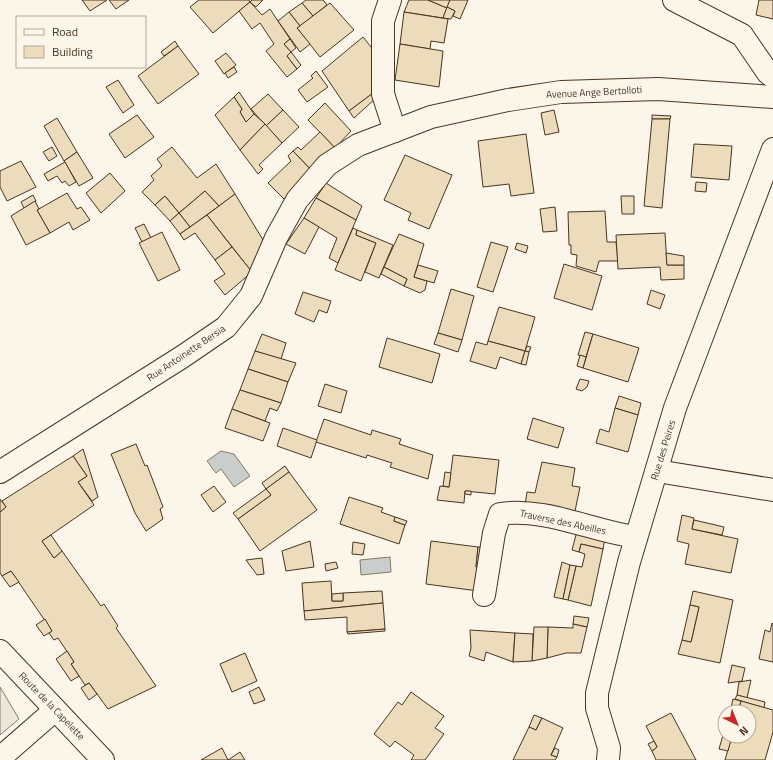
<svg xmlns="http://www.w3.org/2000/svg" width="773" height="760" font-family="'Titillium Web',sans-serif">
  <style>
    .parking { fill: #ede7d9; stroke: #887966 }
    .water { fill: #c9cecd; stroke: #887966 }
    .building { fill: #ecdcbc; stroke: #4a3520 }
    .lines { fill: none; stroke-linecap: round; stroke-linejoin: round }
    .minor-casing { stroke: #4a3520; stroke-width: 24 }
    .minor { stroke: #fbf6e9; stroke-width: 22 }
    .labels { text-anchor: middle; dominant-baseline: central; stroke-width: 3; stroke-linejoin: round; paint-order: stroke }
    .street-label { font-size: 10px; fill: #4a3520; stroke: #fbf6e9 }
  </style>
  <rect width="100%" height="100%" fill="#fbf6e9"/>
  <!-- parking -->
  <path class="parking" d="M0,687l19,32 -19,16z"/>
  <!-- water -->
  <g class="water">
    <path d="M221,451l13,3 16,22 -16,11 -13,-18 -5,4 -9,-12z"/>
    <path d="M390,557l1,15 -30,3 -1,-15z"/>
  </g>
  <!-- building -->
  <g class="building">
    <path d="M82,0h25l-17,11z"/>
    <path d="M109,0h20l-13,9z"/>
    <path d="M199,0h50l1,2 -37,31 -23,-26z"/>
    <path d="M252,0h11l-7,7 -6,-5z"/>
    <path d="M306,0h17l4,5 -14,11 -11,-13z"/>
    <path d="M409,0h19l19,8 -4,10 -39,-6z"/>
    <path d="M428,0h22l-3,8z"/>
    <path d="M450,0h18l-8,19 -7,-3 2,-5 -8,-4z"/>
    <path d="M759,0h14v19l-17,-4z"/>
    <path d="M250,2l12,13 8,-6 20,30 -6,5 7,8 -4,4 10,13 -10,8 -21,-26 8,-7 -14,-21 -8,6 -13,-18z"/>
    <path d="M302,3l11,13 -13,10 -11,-14z"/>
    <path d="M330,3l24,27 -34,27 -23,-29z"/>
    <path d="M447,7l8,4 -4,8 -8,-1z"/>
    <path d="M289,12l11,14 -3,2 13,16 -10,8 -22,-31z"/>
    <path d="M404,12l44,7 -4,24 -13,-2 -1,8 -30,-5z"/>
    <path d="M363,37l12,15 2,38 -28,21 -27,-40z"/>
    <path d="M290,39l6,9 -5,4 -7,-8z"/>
    <path d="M175,41l3,5 -14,10 -3,-4z"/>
    <path d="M400,44l43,7 -4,36 -44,-7z"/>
    <path d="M178,46l21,28 -41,30 -20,-28z"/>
    <path d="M291,52l10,13 -4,4 -10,-13z"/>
    <path d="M226,53l10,12 -12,9 -9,-13z"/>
    <path d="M234,67l3,5 -9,6 -3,-5z"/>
    <path d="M316,71l12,16 -21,15 -9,-12 15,-12 -2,-2z"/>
    <path d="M118,80l16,25 -11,8 -17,-26z"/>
    <path d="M377,90l-1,8 -22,20 -5,-7z"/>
    <path d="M239,92l15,22 -8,8 -6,-10 2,-3 -8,-12z"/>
    <path d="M268,94l15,16 -17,16 -15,-17z"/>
    <path d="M234,97l8,12 -2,3 6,10 8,-8 11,10 -25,26 -25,-35z"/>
    <path d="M325,103l26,28 -16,17 -27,-28z"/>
    <path d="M283,110l16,17 -17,16 -16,-17z"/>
    <path d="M554,110l5,22 -14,3 -4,-22z"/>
    <path d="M137,115l17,22 -29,21 -16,-24z"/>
    <path d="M652,115l19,1 -1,3h-18z"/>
    <path d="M57,118l20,34 -13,9 -20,-35z"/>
    <path d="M652,119h18l-8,89 -18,-2z"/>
    <path d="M265,124l17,19 -23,22 4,4 -5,5 -18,-24z"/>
    <path d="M320,132l15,16 -23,23 -19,-20 5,-4 3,3z"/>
    <path d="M526,134l8,59 -23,3 -2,-12 -26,3 -5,-46z"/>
    <path d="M694,144l38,2 -3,34 -38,-3z"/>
    <path d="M52,147l5,9 -8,5 -6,-9z"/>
    <path d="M172,147l25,31 19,-14 19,30 -16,12 -14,-15 -26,22 -14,-17 -10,9 -13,-13 12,-12 -3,-4 11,-10 -5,-7z"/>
    <path d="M293,151l19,20 -28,28 -16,-16 23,-22 -3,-5z"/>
    <path d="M77,152l16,26 -14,8 -15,-25z"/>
    <path d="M405,155l47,20 -23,54 -21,-9 3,-7 -27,-13z"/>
    <path d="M21,161l15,26 -29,14 -7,-14v-16z"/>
    <path d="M65,162l11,20 -7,4 -4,-5 -3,2 -5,-7 -9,5 -4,-7z"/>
    <path d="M110,173l15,18 -24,22 -15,-20z"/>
    <path d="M696,182l11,1 -1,9 -11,-1z"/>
    <path d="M326,183l36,23 -6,14 -40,-22z"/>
    <path d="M205,191l14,15 -29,21 -11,-14z"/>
    <path d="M67,193l10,16 4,-2 9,13 -17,10 -4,-8 -19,11 -13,-23z"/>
    <path d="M235,194l33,54 -16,24 -45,-57z"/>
    <path d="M33,195l3,6 -12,7 -3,-6z"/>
    <path d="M165,196l14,17 -9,8 -15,-16z"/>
    <path d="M621,196h13v18h-12z"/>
    <path d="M316,198l40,22 -18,43 -9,-5 8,-20 -33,-20z"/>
    <path d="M35,201l4,8 -2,1 13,23 -24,12 -15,-29z"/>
    <path d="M555,207l2,24 -14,1 -3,-23z"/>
    <path d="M605,211l2,31h9l2,19h-19l-3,11 -20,-6 1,-11 -6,-1v-9h-2l-1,-33z"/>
    <path d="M179,213l11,14 -10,7 -10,-13z"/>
    <path d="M207,215l25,32 -17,13 -20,-27 -11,7 -4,-6z"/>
    <path d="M304,218l15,9 -14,27 -19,-10z"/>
    <path d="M144,224l7,14 -9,4 -7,-14z"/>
    <path d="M353,228l4,2 -1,5 20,8 -15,38 -26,-11z"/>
    <path d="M357,230l36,15 -14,33 -14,-6 11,-29 -20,-8z"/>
    <path d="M162,232l18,38 -22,11 -19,-38z"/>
    <path d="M665,233l2,32h17v14l-23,1 -1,-13 -42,2 -2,-34z"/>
    <path d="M399,234l25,10 -10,33 13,4 -2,9 -5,3 -16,-7 3,-7 -23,-12z"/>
    <path d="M491,242l17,5 -15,45 -16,-5z"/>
    <path d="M517,243l11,3 -2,7 -11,-4z"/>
    <path d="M232,247l20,25 -27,23 -11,-14 11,-7 -10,-14z"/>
    <path d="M666,253l18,3v9h-17z"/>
    <path d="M564,264l38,12 -10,34 -38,-12z"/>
    <path d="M418,265l20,6 -4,12 -20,-6z"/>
    <path d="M384,267l23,12 -3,7 -23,-12z"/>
    <path d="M451,289l23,7 -12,44 -24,-7z"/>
    <path d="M651,290l14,5 -5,14 -13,-5z"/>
    <path d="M303,292l28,9 -4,12 -8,-3 -5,12 -19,-8z"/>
    <path d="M499,307l36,10 -10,34 -37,-10z"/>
    <path d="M585,332l8,2 -7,23 -8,-2z"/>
    <path d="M438,333l24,7 -4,12 -24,-8z"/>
    <path d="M262,334l24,9 -5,16 -26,-8z"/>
    <path d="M593,334l46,14 -11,34 -45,-14z"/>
    <path d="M387,338l53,16 -8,29 -53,-16z"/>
    <path d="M488,341l37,10 -4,13 -21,-7 -4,12 -26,-8 6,-19 11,3z"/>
    <path d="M527,346l4,1 -2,5 -4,-1z"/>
    <path d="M255,351l41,12 -8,19 -40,-13z"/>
    <path d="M525,351l4,1 -3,13 -5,-1z"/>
    <path d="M580,355l6,2 -3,11 -6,-2z"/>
    <path d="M248,369l40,13 -7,21 -41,-13z"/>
    <path d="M580,379l9,2 -2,6 -5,4 -6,-2z"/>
    <path d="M325,384l22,7 -6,22 -23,-7z"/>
    <path d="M240,390l41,13 -4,8 -7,-3 -5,13 -33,-12z"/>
    <path d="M619,396l22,7 -3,12 -23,-7z"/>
    <path d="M615,408l23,7 -10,37 -32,-9 4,-14 9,3z"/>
    <path d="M232,409l38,14 -7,18 -38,-13z"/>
    <path d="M533,418l31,10 -6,20 -31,-9z"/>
    <path d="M324,419l47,16 1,-5 29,9 -2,5 34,11 -5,24 -38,-12 2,-4 -25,-8 -1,3 -50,-16z"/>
    <path d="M283,428l34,12 -6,18 -34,-12z"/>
    <path d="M136,444l9,22 2,-1 16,42 -3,2 3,10 -17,12 -11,-18 -24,-59z"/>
    <path d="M83,449l15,48 -6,4 -14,-19 9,-6 -14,-20z"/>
    <path d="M453,455l46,5 -4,34 -30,-3 -1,12 -27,-3 3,-14 9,1z"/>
    <path d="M73,456l14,20 -9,6 16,23 -52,36 12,17 8,-7 39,55 3,-2 14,22 -2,2 40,58 -48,23 -19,-26 -4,2 -14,-21 3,-2 -16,-24 -4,2 -5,-7 3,-2 -41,-60 -9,5 -2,-3v-61l6,-5 -4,-6z"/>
    <path d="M542,462l33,6 -3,18 8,1 -6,29 -49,-11 2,-13 8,1z"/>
    <path d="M285,466l4,6 -23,17 -4,-6z"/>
    <path d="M289,472l28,38 -57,41 -22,-32 33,-24 -5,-6z"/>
    <path d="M445,472l6,1 -2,14 -6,-1z"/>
    <path d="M214,486l12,16 -13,10 -12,-17z"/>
    <path d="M266,489l5,6 -33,24 -5,-6z"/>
    <path d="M465,491h6v4l-6,-1z"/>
    <path d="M349,497l34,11 -2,4 14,5 -1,4 11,4 -6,19 -59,-20z"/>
    <path d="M0,499l6,8 -6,5z"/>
    <path d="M682,515l12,3 -2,11 46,10 -7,34 -46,-9 4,-20 -12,-3z"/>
    <path d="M395,517l12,4 -2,4 -11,-4z"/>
    <path d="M694,520l30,7 -2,8 -30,-6z"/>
    <path d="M577,531l28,7 -2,11 -22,-5 -2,8 -7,-2z"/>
    <path d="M51,535l11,16 -8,7 -12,-17z"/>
    <path d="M310,541l4,26 -28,4 -4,-20z"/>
    <path d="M431,541l47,6 -2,20 5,1 -3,23 -52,-7z"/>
    <path d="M353,542l12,2 -2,11 -11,-1z"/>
    <path d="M581,544l22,5 -12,57 -23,-6 8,-34 6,1 3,-13 -6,-2z"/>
    <path d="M478,547h5l-2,21 -5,-1z"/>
    <path d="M262,558l2,16 -7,1 -11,-15z"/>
    <path d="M336,562l2,6 -12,3 -1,-7z"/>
    <path d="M562,562l8,3 -7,34 -9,-2z"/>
    <path d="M570,565l6,1 -8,34 -5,-1z"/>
    <path d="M11,571l8,11 -9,5 -8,-11z"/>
    <path d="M331,581l1,20h11v-8l39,-2 1,12 -79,8 -2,-28z"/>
    <path d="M693,591l40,9 -13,63 -42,-9 4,-14 9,2 8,-35 -9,-2z"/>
    <path d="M343,593v8h-11v-7z"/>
    <path d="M383,603l2,26 -38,3v-15l-42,3 -1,-9z"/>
    <path d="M690,605l9,2 -8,35 -9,-2z"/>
    <path d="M574,616l15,2 -2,9 -14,-3z"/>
    <path d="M45,619l7,12 -8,5 -8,-11z"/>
    <path d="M772,623l1,1v38l-14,-3 6,-29 5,2z"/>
    <path d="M573,624l14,3 -6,26h-15l-19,5 1,-31 25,1z"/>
    <path d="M534,627h14l-1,31 -15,3z"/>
    <path d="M385,629v2l-37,3 -1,-2z"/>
    <path d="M470,630l45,3 -2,29 -27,-10 -2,9 -15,-5 2,-8z"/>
    <path d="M515,633l18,1 -1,27 -19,1z"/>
    <path d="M67,651l7,11 -3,2 8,12 -8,5 -15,-22z"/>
    <path d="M245,653l12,28 -25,11 -12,-28z"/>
    <path d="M732,665l13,3 -3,13 -14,2z"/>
    <path d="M751,680l-4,18 -10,-3 2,-13z"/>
    <path d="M89,683l8,11 -8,6 -8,-12z"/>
    <path d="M259,687l6,13 -11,4 -5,-12z"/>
    <path d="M411,692l33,24 -9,12 9,6 -19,26h-14l3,-5 -19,-14 -5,6 -16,-13 24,-32 4,3z"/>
    <path d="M737,695l28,7 -1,6 -29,-9z"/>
    <path d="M733,699l8,2 -3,11h-8z"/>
    <path d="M741,701l32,9v22l-8,28h-40l7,-24h17v-24h-11z"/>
    <path d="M671,713l25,47h-40l-4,-9 5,-4 -11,-21z"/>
    <path d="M534,715l8,3 -6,12 -7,-3z"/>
    <path d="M542,718l21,10 -12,27 6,2 -2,3h-42l16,-33 7,3z"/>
    <path d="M725,728v8h7l-4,15 -9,-2z"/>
    <path d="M654,741l3,6 -5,4 -4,-7z"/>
    <path d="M222,748l6,12 12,-8 5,8h-44z"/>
    <path d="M555,748l4,2 -2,7 -6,-2z"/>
  </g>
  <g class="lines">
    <!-- minor casing -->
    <g class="minor-casing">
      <g id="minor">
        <path d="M390,0l-7,21v73l12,37"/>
        <path d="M674,0l68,35 26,38 5,4"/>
        <path d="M657,471l116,19"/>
        <path d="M0,472l182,-115 44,-30 25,-31 25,-58 21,-38 30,-35 31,-20 73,-28 77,-17 53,-8 97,-3 115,8"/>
        <path d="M484,595l10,-62 6,-19c44,-7 92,17 136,23"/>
        <path d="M0,651l103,109"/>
        <path d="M0,758l55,-48"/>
        <path d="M608,760l1,-12 -12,-40v-15l32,-131 46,-154 98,-259"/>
      </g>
    </g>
    <!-- minor -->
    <use href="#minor" class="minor"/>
  </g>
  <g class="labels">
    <!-- street labels -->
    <g class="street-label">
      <text transform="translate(594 92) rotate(-3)">Avenue Ange Bertolloti</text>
      <text transform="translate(186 353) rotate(-34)">Rue Antoinette Bersia</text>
      <text transform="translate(663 450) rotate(-73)">Rue des Peires</text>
      <text transform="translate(563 522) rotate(12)">Traverse des Abeilles</text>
      <text transform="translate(52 706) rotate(46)">Route de la Capelette</text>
    </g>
  </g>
  <!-- legend -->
  <rect x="16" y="16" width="130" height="52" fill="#fbf6e9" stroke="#b4a999"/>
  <rect x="24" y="29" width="20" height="6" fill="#fbf6e9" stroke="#b4a999"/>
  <text x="52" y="36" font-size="12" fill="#4a3520">Road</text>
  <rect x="24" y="46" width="20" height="12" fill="#ecdcbc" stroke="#b4a999"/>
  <text x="52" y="56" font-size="12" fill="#4a3520">Building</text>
  <!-- north arrow -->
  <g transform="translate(737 724) rotate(137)"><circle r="19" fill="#fbf6e9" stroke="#b4a999"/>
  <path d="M0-3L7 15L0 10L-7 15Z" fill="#c62828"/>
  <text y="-6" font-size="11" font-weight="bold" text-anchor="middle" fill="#4a3520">N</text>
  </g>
</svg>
